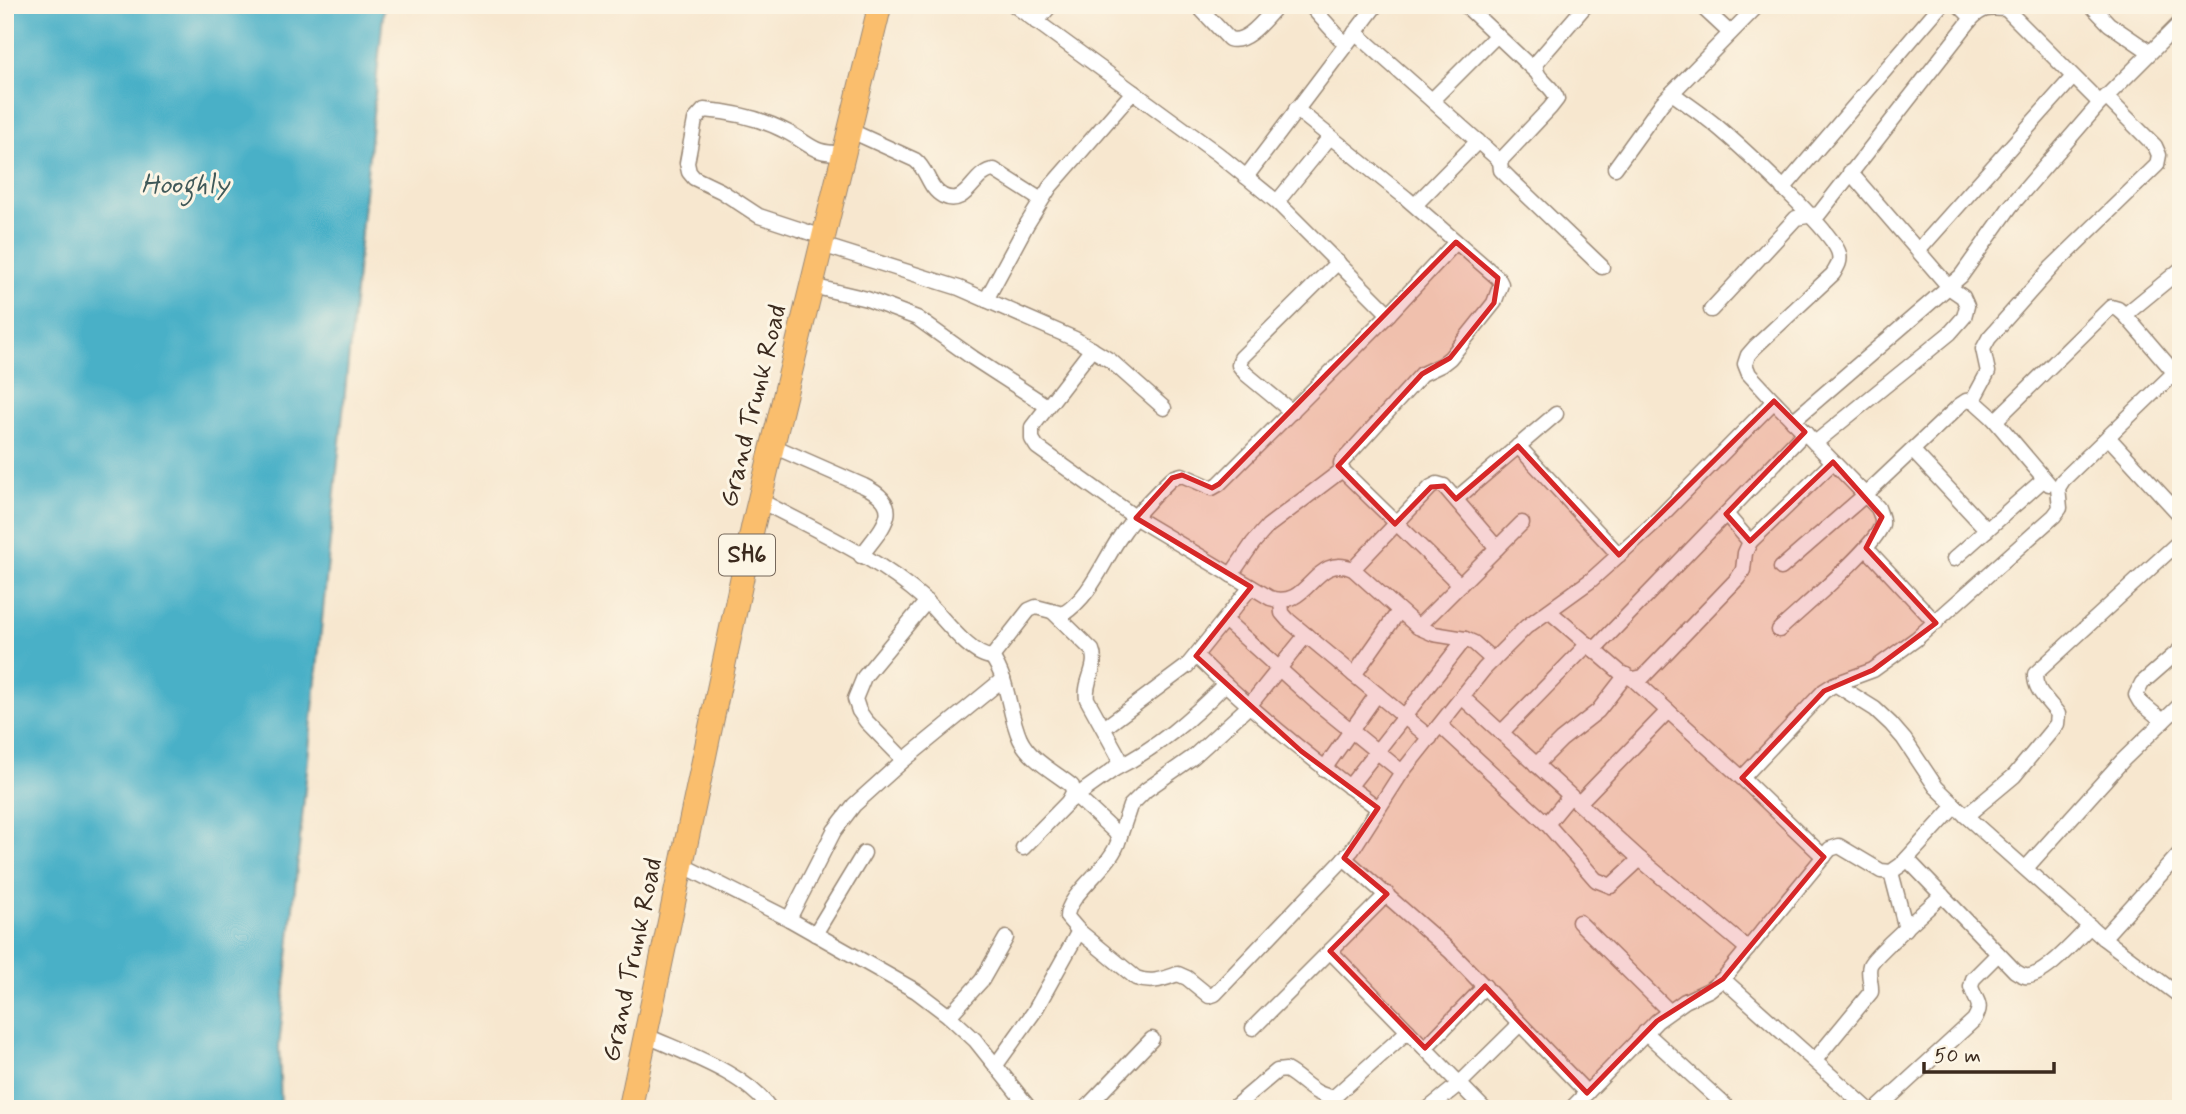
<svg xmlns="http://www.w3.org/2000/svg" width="2186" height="1114" font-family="Mynerve,sans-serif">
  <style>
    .water { fill: #48b0c7; stroke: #426d72; stroke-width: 2 }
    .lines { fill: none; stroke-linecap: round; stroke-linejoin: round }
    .minor-casing { stroke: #998876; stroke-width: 17 }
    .primary-casing { stroke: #998876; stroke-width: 25 }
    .minor { stroke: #fff; stroke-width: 14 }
    .primary { stroke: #fabe6d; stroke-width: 23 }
    .marked { fill: #d62828; fill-opacity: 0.2; stroke: #d62828; stroke-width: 5; stroke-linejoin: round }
    .labels { text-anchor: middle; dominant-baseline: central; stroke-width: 6; stroke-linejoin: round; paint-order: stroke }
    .shield { fill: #fcf5e5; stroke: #75675a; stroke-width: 2 }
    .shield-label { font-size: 24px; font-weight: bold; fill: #3b2a1e }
    .street-label { font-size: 26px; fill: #3b2a1e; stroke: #fcf5e5 }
    .water-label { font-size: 28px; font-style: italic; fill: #405959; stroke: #fcf5e5 }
  </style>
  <rect width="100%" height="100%" fill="#fcf5e5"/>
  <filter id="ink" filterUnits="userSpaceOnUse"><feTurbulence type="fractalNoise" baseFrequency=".0143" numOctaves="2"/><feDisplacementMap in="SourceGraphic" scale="14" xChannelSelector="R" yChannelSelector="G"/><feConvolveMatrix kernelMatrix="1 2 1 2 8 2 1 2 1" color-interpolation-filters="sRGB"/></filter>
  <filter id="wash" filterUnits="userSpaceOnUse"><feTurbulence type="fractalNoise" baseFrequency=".00686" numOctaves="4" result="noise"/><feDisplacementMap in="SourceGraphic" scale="28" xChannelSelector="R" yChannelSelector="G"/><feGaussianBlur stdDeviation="1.57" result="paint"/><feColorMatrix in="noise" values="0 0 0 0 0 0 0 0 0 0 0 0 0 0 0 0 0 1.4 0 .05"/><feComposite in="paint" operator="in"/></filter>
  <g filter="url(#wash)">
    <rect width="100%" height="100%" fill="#f7e7cf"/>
    <!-- water -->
    <path class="water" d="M5,5h379l-105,1042 2,62h-276z"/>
  </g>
  <g filter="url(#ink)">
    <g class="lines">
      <!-- minor casing -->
      <g class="minor-casing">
        <g id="minor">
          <path d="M1014,5l204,149 59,48 112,112"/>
          <path d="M1197,5l32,34c18,6 37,-22 49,-34"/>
          <path d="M1310,5l35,39"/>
          <path d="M1465,5l70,66"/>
          <path d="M1586,5l-50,58c-2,18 16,20 21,36l-7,9 -50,53 1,9 9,9 92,88"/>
          <path d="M1700,5l30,28"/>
          <path d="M1959,5l13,13"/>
          <path d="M2091,5l18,19 41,28"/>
          <path d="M2006,9l94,94"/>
          <path d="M1036,22l15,-17"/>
          <path d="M1355,32l145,129"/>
          <path d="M1672,93c16,12 33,23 48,36 20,17 115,104 119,125 2,8 -2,13 -6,20l-78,73 -7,8 -3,9 4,10 25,27 104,107c2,6 5,10 4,16 -5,22 -83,87 -103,106"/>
          <path d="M1432,100l65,-65"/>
          <path d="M1296,109l110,89 92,80 3,6 -7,19 -44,55 -9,7 -19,9 -81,89 1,7 118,115"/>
          <path d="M849,130l66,30c13,10 13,28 28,36 25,12 30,-25 51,-26l47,30"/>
          <path d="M1615,168l47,-65 96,-98"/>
          <path d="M1246,177l130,-172"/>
          <path d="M1783,189l158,-184"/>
          <path d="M1277,202l53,-65"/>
          <path d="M1415,205l63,-64"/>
          <path d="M823,237l-64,-21 -38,-25 -27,-13 -5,-6 -2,-9 8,-43 9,-10c29,2 59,9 85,23 24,13 24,21 55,20"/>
          <path d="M822,245l137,43 116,51 36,22 53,47"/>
          <path d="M1918,251l155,-174"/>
          <path d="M812,286l55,13 50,19 56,40 74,48"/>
          <path d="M986,300l41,-76 23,-37 83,-95"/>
          <path d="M1711,310l85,-92 23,-4 153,-196c19,-18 24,-3 45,-13"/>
          <path d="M2125,315l56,-46"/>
          <path d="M1092,349l-60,78v12l5,8 99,71 134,80c40,13 43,-46 83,-29l65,58 16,7 31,5 9,4 19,17"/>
          <path d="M1973,400l15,-28 -5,-23 6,-11 63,-71 105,-102 2,-10 -4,-9 -49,-49"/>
          <path d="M1292,412l-46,-38 -7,-9 2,-7 97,-96"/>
          <path d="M1993,418l56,66"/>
          <path d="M1793,421l168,-145 49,-69 90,-104 81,-81"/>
          <path d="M2108,437l73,79"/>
          <path d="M1815,443l135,-110 14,-16 3,-11 -4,-9 -13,-9 -100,-116"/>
          <path d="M773,446l91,40c43,21 18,41 -3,70"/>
          <path d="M1518,446l101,109"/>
          <path d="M1913,451l74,79"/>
          <path d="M1456,499l100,-85"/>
          <path d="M759,500c56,30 118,57 165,99 17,15 45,57 68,58l37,-47 7,-3 27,7c27,-17 38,-48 55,-74 14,-22 35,-44 54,-62l10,-3 30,13 7,-4 170,-170 67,-72"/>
          <path d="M1726,514l24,28"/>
          <path d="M1866,548l70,75"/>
          <path d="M1954,559l90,-80"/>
          <path d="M1781,568l84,-73 95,-90 6,-4 7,-1 20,18 6,-1 112,-110 7,2 7,6 55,64"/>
          <path d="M1353,569l78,-82 6,-3 7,2 53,62"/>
          <path d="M1231,575l22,-32 15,-17 74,-56"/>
          <path d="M1281,601l1,12 6,7 142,118"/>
          <path d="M1549,611l72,62 12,6 10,-2 95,-99 5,-8 2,-17 5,-11 83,-80"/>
          <path d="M1053,612l39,38c7,17 -8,31 -5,49l32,58v6l-6,7 -45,32"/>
          <path d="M1225,620l91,82 86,70"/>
          <path d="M1418,627l104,-104"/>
          <path d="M1594,650l211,-218"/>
          <path d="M1196,656c57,56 117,105 182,152"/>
          <path d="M992,657c17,24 16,55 28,82 10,21 35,33 52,47l1,7 -5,9 -45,46"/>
          <path d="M1354,675l45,-64"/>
          <path d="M1633,679l109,99 82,79"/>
          <path d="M1835,684l40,25 16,15 13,15 32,48 30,29 137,122 78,59"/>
          <path d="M1462,697l178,162 108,90"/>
          <path d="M2163,721l-23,-19 -4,-7 6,-12 39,-34"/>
          <path d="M1440,725l107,99 49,56 15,6 29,-27"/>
          <path d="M1104,728l83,-62 64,-79"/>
          <path d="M1501,733l87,-89"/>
          <path d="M904,760l-38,-39 -7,-10 -4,-12 9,-22 63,-76"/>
          <path d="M1536,765l25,-25 37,-29 28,-36"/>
          <path d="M1324,769l53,-75"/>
          <path d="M1113,770c44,-22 78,-51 112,-86"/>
          <path d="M1742,778l82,-87 11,-7 38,-14 43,-31 138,-123 6,-8 -2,-20 5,-8 111,-107"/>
          <path d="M1349,787l116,-148"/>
          <path d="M1076,796l39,36 4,7c-6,27 -52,55 -52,78l12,14 57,47c16,6 27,1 42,-4l9,4 22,18 6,-2 137,-144 50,-78 82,-103 42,-42 64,-46 63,-57 121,-123"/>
          <path d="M1579,803l89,-92"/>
          <path d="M1966,816l48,-40 43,-52 1,-10c-9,-13 -24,-23 -23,-40l146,-134"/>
          <path d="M1547,824l23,-28"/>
          <path d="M1119,839l11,-33 16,-16 47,-33 56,-51 57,-71"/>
          <path d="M1344,858l106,93 137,142"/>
          <path d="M1907,859l108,112c3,2 6,4 10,5 18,3 52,-37 65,-50"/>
          <path d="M682,865l107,54 127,72 33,25 26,24 55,69"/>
          <path d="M2026,868l97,-108 58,-56"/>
          <path d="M1891,872l15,57"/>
          <path d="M789,919l45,-88 20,-26 50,-45 99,-81"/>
          <path d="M1579,922l90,89"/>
          <path d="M815,934l49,-81"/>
          <path d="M2103,938l78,-86"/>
          <path d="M1330,951l154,158"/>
          <path d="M1723,979l145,130"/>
          <path d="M949,1016l33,-36 24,-42"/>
          <path d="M1253,1028l134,-134"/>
          <path d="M1645,1032l84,77"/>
          <path d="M645,1035c39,18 101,38 125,74"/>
          <path d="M1425,1048l60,-62"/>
          <path d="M1815,1060l56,-68c1,-9 -4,-18 -1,-27 5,-11 60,-58 72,-70"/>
          <path d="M996,1065l38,-53 45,-81"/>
          <path d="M1085,1109l67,-70"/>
          <path d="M1232,1109l45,-38 9,-1c17,9 27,26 48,27l74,-66"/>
          <path d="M1428,1109l31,-25 61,-60"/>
          <path d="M1571,1109l86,-88 28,-20 24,-11 14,-11 107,-130 9,-3 42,25 10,1 10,-7 54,-59"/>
          <path d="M1877,1109l97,-89c10,-17 2,-17 -3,-33l2,-8 25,-25"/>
        </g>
      </g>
      <!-- primary casing -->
      <g class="primary-casing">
        <path id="primary" d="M630,1109l123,-583 127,-521"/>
      </g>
      <!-- minor -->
      <use href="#minor" class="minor"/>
      <!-- primary -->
      <use href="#primary" class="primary"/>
    </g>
  </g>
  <!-- marked area -->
  <path class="marked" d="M1456,242l42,36 -4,25 -44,55 -28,16 -84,92 57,58 36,-37 13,-1 12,13 62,-53 101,109 155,-154 31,31 -79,82 24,27 83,-79 49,55 -16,31 70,75 -63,47 -49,21 -82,87 82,79 -101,122 -66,42 -70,72 -102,-107 -60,62 -95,-97 57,-57 -43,-36 34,-50 -77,-57 -105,-95 55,-69 -115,-69 36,-40 10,-3 30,13 7,-4z"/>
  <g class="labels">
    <!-- shield labels -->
    <rect class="shield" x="719" y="534.5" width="56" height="41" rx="5"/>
    <g class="shield-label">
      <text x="747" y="555">SH6</text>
    </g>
    <!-- street labels -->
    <g class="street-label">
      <text transform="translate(754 406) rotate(-76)">Grand Trunk Road</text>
      <text transform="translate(633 960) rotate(-78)">Grand Trunk Road</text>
    </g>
    <!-- water labels -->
    <g class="water-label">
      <text x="185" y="185">Hooghly</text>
    </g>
  </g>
  <!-- margin -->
  <rect width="2186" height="1114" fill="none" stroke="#fcf5e5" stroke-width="28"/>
  <!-- scale -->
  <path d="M1924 1062v10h130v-10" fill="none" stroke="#3b2a1e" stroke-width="3.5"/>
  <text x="1934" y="1062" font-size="21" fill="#3b2a1e" stroke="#fcf5e5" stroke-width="5" paint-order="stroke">50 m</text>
</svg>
